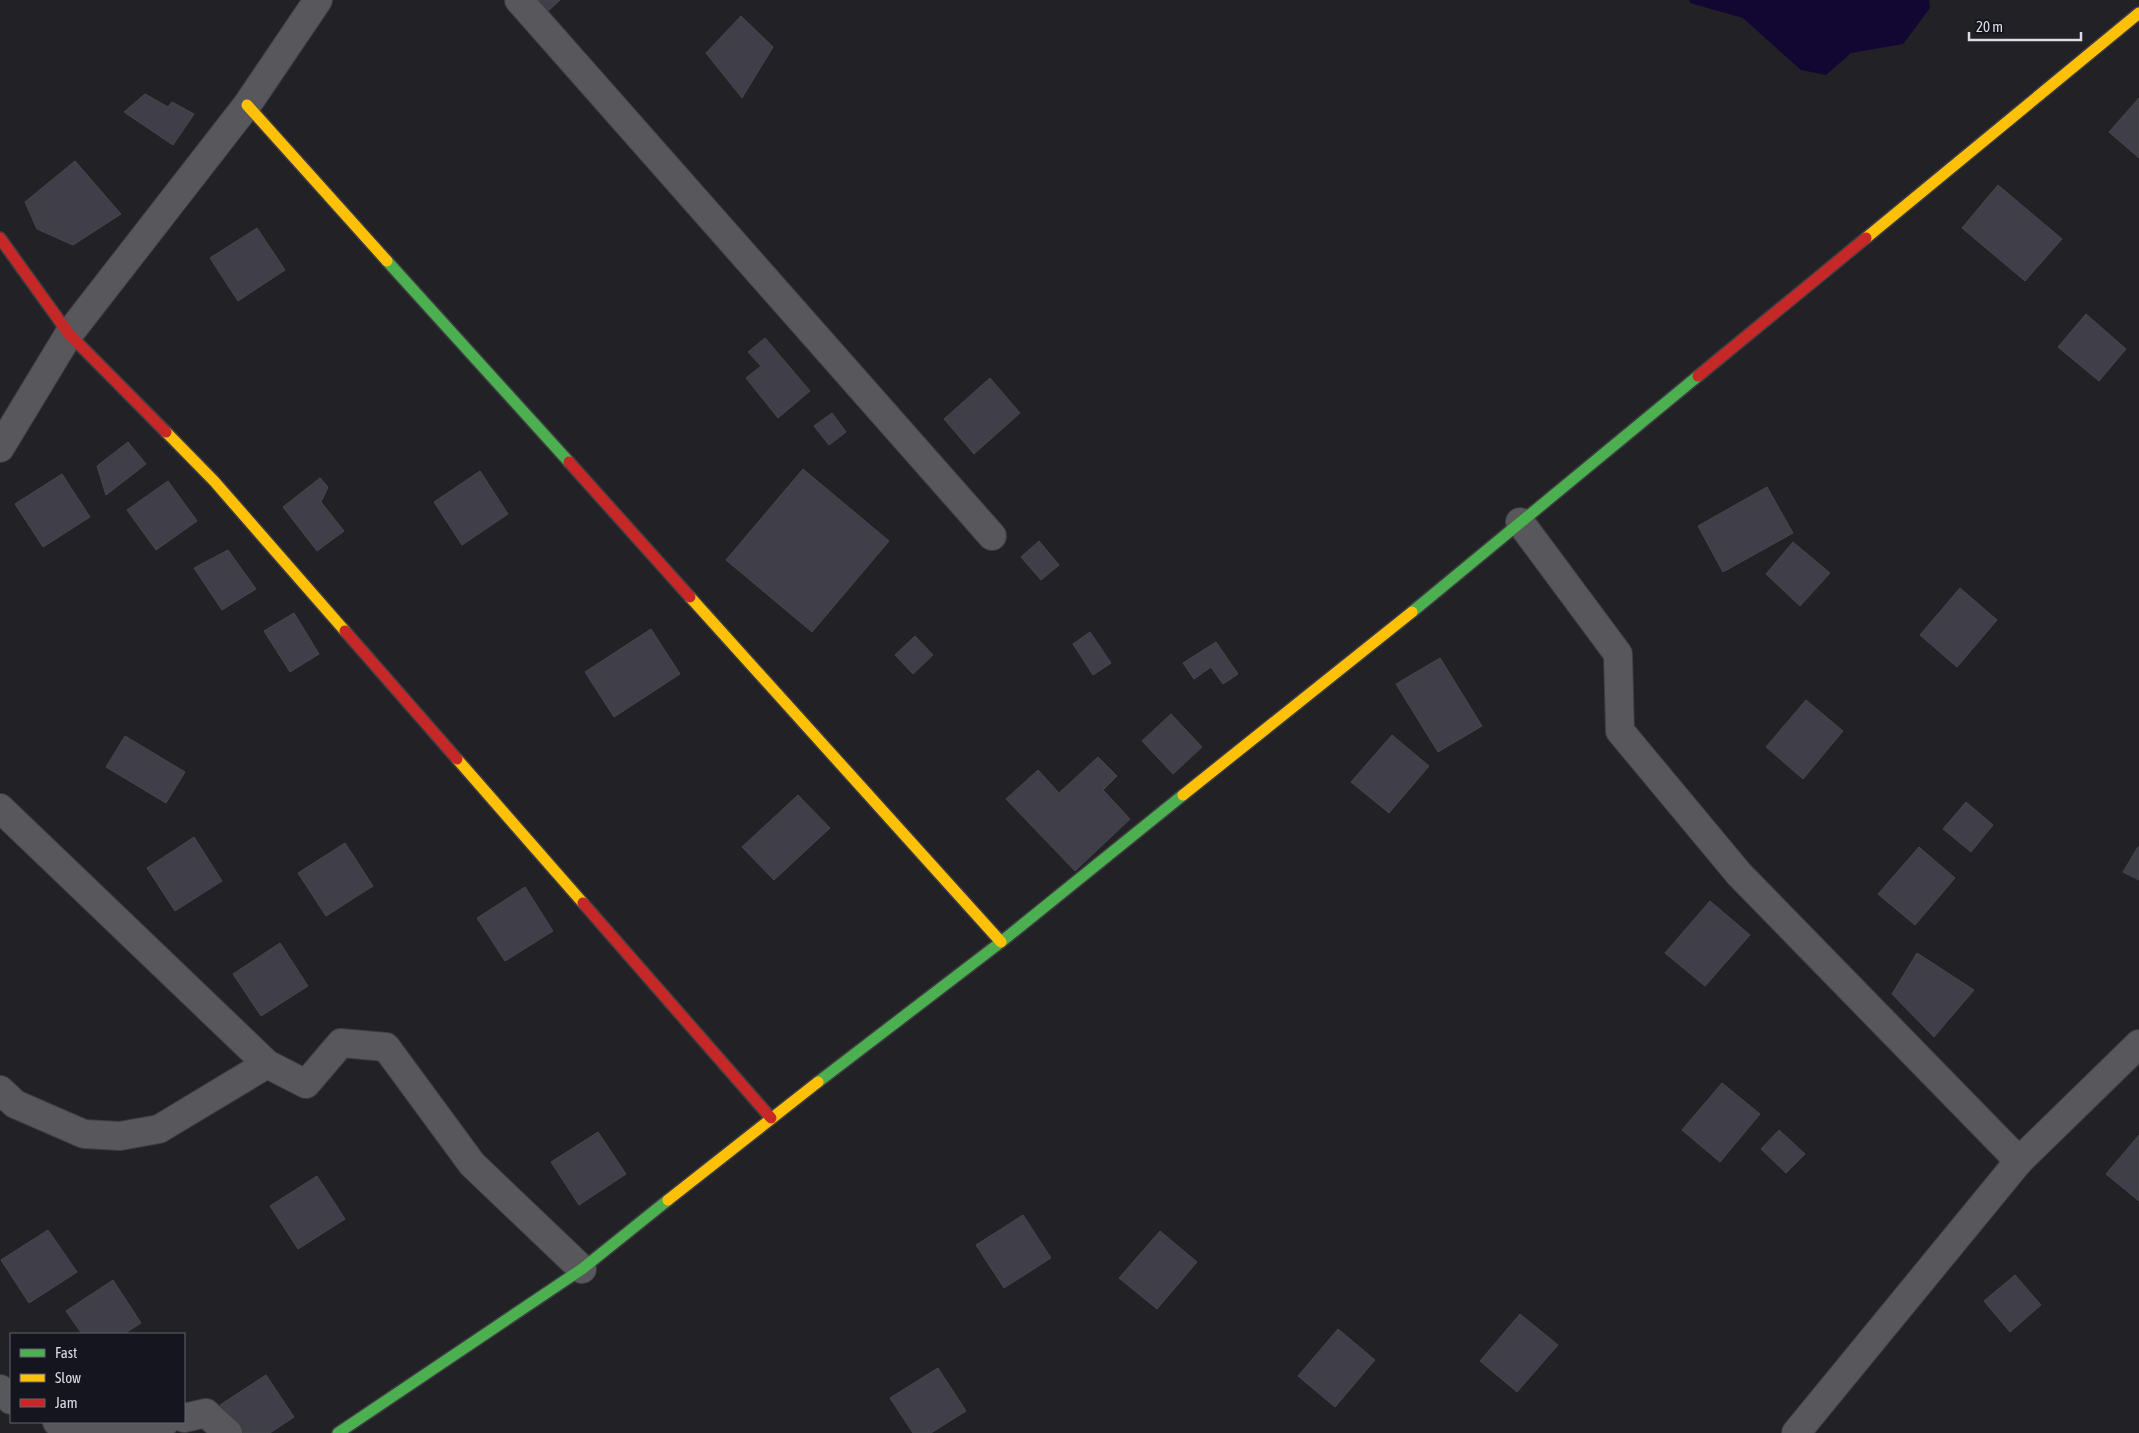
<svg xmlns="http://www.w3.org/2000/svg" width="2139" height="1433" font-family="'Asap Condensed',sans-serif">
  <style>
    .water { fill: #120732 }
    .building { fill: #3f3e49; stroke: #47474c }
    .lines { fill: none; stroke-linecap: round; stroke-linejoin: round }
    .street-casing { stroke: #3d3d42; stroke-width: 30 }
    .fast-casing { stroke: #3d3d42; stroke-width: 14 }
    .slow-casing { stroke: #3d3d42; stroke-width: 14 }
    .jam-casing { stroke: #3d3d42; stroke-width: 14 }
    .street { stroke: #57575c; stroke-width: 28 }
    .fast { stroke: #4caf50; stroke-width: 11 }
    .slow { stroke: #ffc107; stroke-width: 11 }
    .jam { stroke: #c62828; stroke-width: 11 }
  </style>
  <rect width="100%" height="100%" fill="#212126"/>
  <!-- water -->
  <path class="water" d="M1689,0h240l1,8 -27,36 -52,9 -25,22 -25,-5 -58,-52 -53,-15z"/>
  <!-- building -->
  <g class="building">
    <path d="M539,0h21l-14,13z"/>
    <path d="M741,16l32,31 -31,51 -36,-45z"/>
    <path d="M145,94l23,13 4,-5 22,12 -21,31 -49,-33z"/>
    <path d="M2139,98v60l-30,-26z"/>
    <path d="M75,161l46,53 -48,31 -36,-16 -12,-27z"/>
    <path d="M1998,185l64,54 -37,42 -63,-53z"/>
    <path d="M257,228l28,42 -47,31 -28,-43z"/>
    <path d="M2086,314l40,35 -27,32 -41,-34z"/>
    <path d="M765,338l45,53 -32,27 -32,-40 15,-12 -13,-14z"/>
    <path d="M990,378l30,35 -46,41 -30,-35z"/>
    <path d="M832,413l14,19 -17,13 -15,-19z"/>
    <path d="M128,442l18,22 -40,31 -9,-29z"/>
    <path d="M803,469l86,72 -77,91 -86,-72z"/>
    <path d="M480,471l28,43 -46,31 -28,-43z"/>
    <path d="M62,474l28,43 -47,30 -28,-43z"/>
    <path d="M320,478l8,9 -7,15 23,29 -27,20 -34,-44z"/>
    <path d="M168,481l29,40 -41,29 -29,-40z"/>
    <path d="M1767,487l26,46 -70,39 -25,-46z"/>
    <path d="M1039,541l20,24 -18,15 -20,-23z"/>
    <path d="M1793,542l37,31 -30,33 -34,-32z"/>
    <path d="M228,550l28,39 -34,21 -28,-42z"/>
    <path d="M1960,588l37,32 -40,47 -37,-32z"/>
    <path d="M294,613l25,41 -29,18 -26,-41z"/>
    <path d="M651,629l29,45 -66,43 -29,-45z"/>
    <path d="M1090,632l21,31 -18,12 -20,-31z"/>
    <path d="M915,636l18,19 -20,19 -18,-19z"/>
    <path d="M1216,642l22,32 -15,10 -12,-17 -17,12 -11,-16z"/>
    <path d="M1440,658l42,68 -44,26 -42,-68z"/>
    <path d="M1806,700l37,31 -40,48 -37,-32z"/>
    <path d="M1171,714l31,33 -29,27 -31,-33z"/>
    <path d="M1392,735l37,31 -40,47 -38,-31z"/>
    <path d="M125,736l60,36 -19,31 -60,-36z"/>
    <path d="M1098,757l19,19 -14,14 27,29 -55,52 -69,-72 32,-29 21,23z"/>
    <path d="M798,795l32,33 -56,52 -32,-33z"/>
    <path d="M1966,802l27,23 -22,27 -28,-23z"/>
    <path d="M194,837l28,44 -47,30 -28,-43z"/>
    <path d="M345,843l28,43 -47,30 -28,-43z"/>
    <path d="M1919,847l36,31 -40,47 -37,-31z"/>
    <path d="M2138,847h1v33l-16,-8z"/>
    <path d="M525,887l28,44 -48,30 -28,-43z"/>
    <path d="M1710,901l40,34 -45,51 -40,-33z"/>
    <path d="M280,943l28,43 -47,30 -28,-42z"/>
    <path d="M1917,953l57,37 -40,47 -42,-43z"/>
    <path d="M1722,1083l38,31 -40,48 -38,-32z"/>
    <path d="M1779,1130l26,24 -19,19 -25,-24z"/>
    <path d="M598,1132l28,42 -47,31 -28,-43z"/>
    <path d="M2139,1135v66l-33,-27z"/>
    <path d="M317,1176l28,43 -47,30 -28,-43z"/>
    <path d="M1023,1215l28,43 -47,30 -28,-43z"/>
    <path d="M48,1230l29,42 -48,31 -28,-43z"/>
    <path d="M1160,1231l37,31 -40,47 -38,-31z"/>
    <path d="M2015,1275l26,30 -31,27 -26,-31z"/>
    <path d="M113,1280l28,43 -17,11h-42l-16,-23z"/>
    <path d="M1520,1314l38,31 -41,47 -37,-31z"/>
    <path d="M1338,1329l37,31 -40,47 -37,-31z"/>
    <path d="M938,1368l28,43 -35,22h-18l-23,-35z"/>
    <path d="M266,1375l28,42 -24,16h-32l-18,-28z"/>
  </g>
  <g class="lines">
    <!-- street casing -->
    <g class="street-casing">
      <g id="street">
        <path d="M519,0l473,536"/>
        <path d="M0,448l69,-114 178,-229 71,-105"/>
        <path d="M1520,522l98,132 2,77 119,143 280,287"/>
        <path d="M0,808l267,256 39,20 35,-41 45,4 86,117 110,105"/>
        <path d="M0,1090l15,14 69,30 36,2 39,-7 108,-65"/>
        <path d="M0,1389l11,11"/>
        <path d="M184,1418l22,-5 22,20"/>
        <path d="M57,1422l39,11"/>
        <path d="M111,1433l54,-11"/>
        <path d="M1796,1433l223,-272 120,-117"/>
      </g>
    </g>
    <!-- fast casing -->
    <g class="fast-casing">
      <g id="fast">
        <path d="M387,261l182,201"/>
        <path d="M1412,612l286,-236"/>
        <path d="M818,1082l183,-140 182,-147"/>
        <path d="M338,1433l244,-164 86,-69"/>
      </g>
    </g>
    <!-- slow casing -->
    <g class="slow-casing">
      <g id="slow">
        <path d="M247,105l140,156"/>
        <path d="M1866,238l273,-225"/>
        <path d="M166,432l48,49 131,150"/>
        <path d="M690,597l311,345"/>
        <path d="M457,759l126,144"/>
        <path d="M1183,795l229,-183"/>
        <path d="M668,1200l150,-118"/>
      </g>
    </g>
    <!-- jam casing -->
    <g class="jam-casing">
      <g id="jam">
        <path d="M0,238l69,96 97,98"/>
        <path d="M1698,376l168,-138"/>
        <path d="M569,462l121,135"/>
        <path d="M345,631l112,128"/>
        <path d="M583,903l188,215"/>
      </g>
    </g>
    <!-- street -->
    <use href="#street" class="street"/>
    <!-- fast -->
    <use href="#fast" class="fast"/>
    <!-- slow -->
    <use href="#slow" class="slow"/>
    <!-- jam -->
    <use href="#jam" class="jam"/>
  </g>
  <!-- legend -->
  <rect x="10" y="1333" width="175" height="90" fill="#15151f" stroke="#65656e"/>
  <rect x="20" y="1349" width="25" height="8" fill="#4caf50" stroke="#65656e"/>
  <text x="55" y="1358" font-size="15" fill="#dcdce4">Fast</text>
  <rect x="20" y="1374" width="25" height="8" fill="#ffc107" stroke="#65656e"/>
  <text x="55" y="1383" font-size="15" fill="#dcdce4">Slow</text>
  <rect x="20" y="1399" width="25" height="8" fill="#c62828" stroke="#65656e"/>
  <text x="55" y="1408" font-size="15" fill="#dcdce4">Jam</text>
  <!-- scale -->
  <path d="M1969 32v8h112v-8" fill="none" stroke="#dcdce4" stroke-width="2.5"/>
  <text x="1976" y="32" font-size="15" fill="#dcdce4" stroke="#15151f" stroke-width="4" paint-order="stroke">20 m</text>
</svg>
